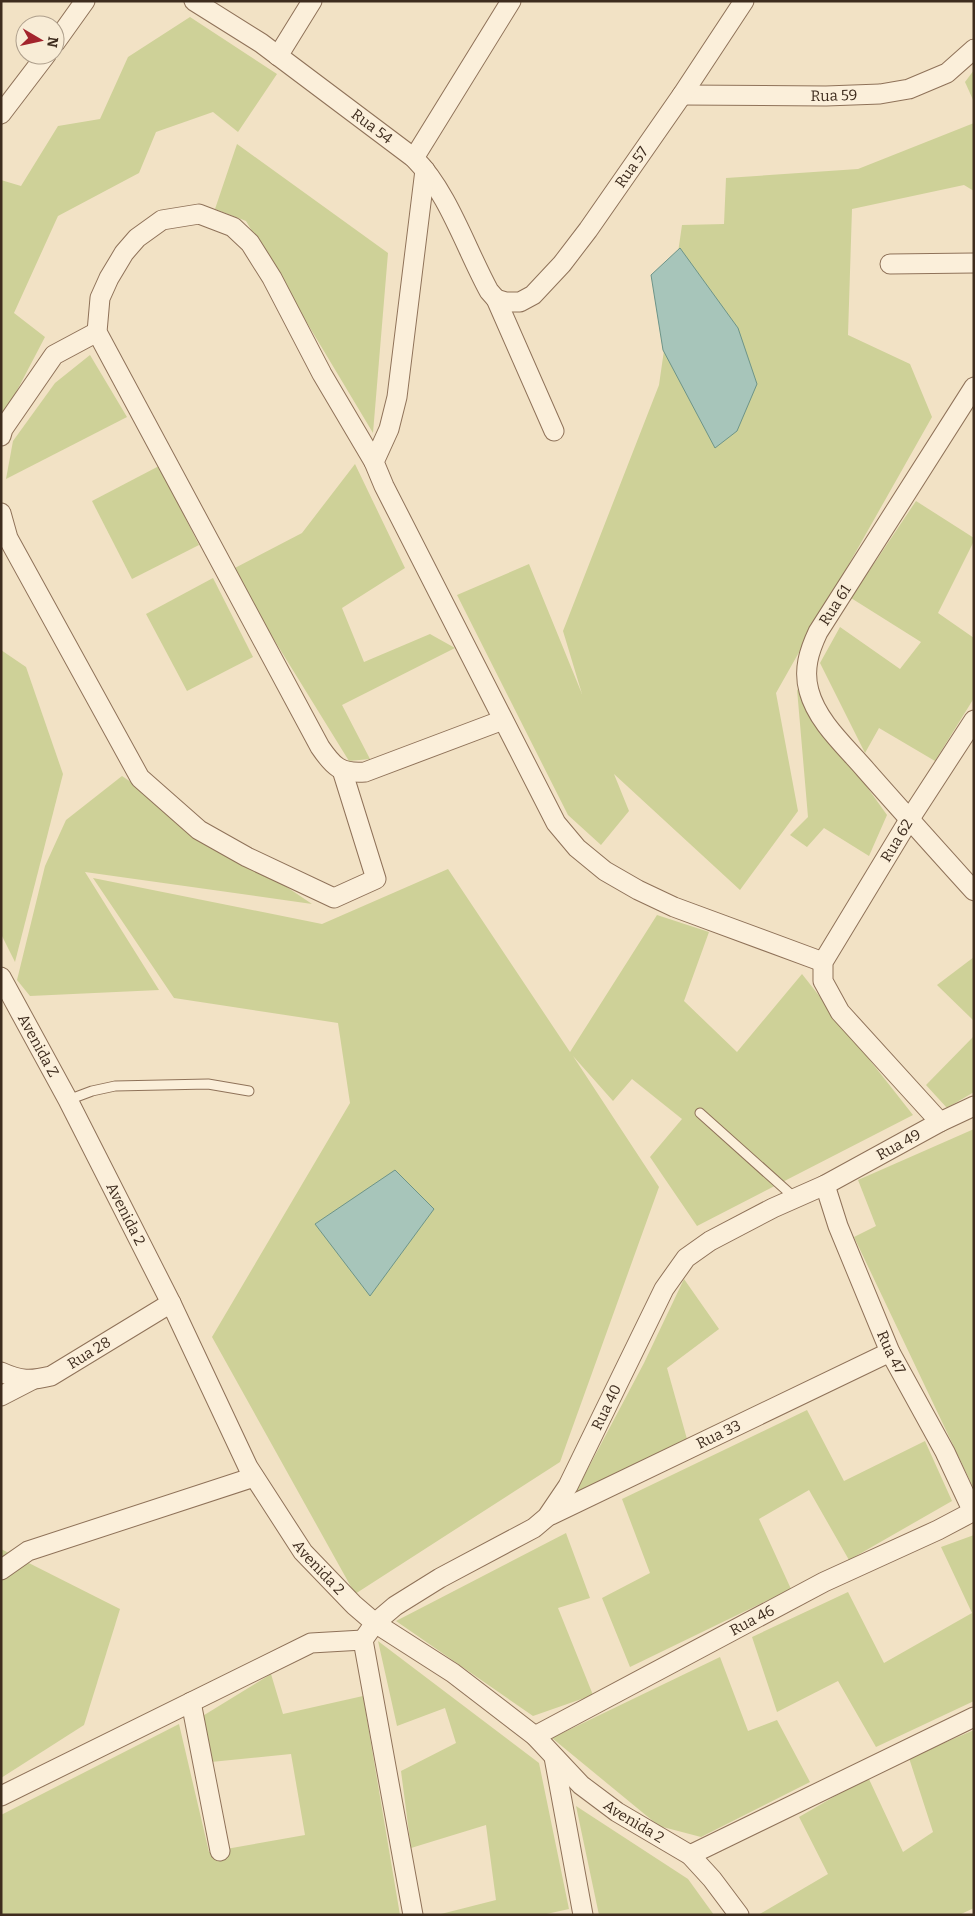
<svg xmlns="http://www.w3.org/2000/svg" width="975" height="1916" font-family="Bitter,serif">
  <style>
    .green { fill: #ced198 }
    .water { fill: #a7c5ba; stroke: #6d9488 }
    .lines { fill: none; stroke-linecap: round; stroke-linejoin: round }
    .service-casing { stroke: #8f7259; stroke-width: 11 }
    .minor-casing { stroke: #8f7259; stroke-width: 21 }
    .service { stroke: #fbefda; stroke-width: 9 }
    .minor { stroke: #fbefda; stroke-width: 19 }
    .labels { text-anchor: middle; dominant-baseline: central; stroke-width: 4; stroke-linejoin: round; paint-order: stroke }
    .street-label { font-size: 15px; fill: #3e2c1e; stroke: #f8ecd6 }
  </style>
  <rect width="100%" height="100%" fill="#f2e2c5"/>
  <!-- green -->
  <g class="green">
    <path d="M190,17l87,57 -39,58 -25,-20 -57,20 -17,41 -81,43 -44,97 31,24 -44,84v-241l20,6 37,-60 42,-7 28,-62z"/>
    <path d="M974,70v32l-9,-20z"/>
    <path d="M974,123v68l-10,-6 -112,24 -4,126 62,29 22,53 -156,276 22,118 -58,79 -126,-116 15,37 -28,34 -33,-30 -111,-220 72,-31 53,130 -19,-63 96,-246 23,-160 42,-1 2,-46 132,-9z"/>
    <path d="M237,144l151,109 -15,180 -127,-212 -31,-12z"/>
    <path d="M90,355l37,62 -121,62 7,-38 42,-58z"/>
    <path d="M355,464l50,104 -63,40 22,54 66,-28 25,14 -113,57 28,54 -21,2 -118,-191 71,-37z"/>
    <path d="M159,466l40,79 -67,34 -40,-78z"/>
    <path d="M916,501l58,37v3l-36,72 36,25v60l-39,63 -56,-33 -14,25 -45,-90 20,-36 60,42 21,-27 -70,-44z"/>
    <path d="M213,578l40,79 -66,34 -41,-77z"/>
    <path d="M1,650l25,17 37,107 -48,188 -14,-28z"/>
    <path d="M797,689l90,126 -18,41 -45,-28 -17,19 -17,-12 18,-18z"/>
    <path d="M122,776l190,128 -227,-32 74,118 -129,6 -13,-16 28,-114 21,-46z"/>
    <path d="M448,869l122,183 87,-137 52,17 -25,69 53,51 65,-78 111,141 -216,111 -47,-69 32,-38 -50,-40 -19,22 -40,-45 86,131 -99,275 -205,132 -143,-257 138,-234 -12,-80 -164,-25 -81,-120 229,46z"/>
    <path d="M974,957v64l-37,-36z"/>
    <path d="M974,1036v56l-27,16 -21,-23z"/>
    <path d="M974,1129v360l-120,-252 22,-11 -18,-46z"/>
    <path d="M684,1279l35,50 -52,39 20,71 -113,56 70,-132z"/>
    <path d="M807,1410l37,71 81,-40 27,60 -103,59 -40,-70 -50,29 32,70 -161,78 -28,-69 48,-25 -28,-74z"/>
    <path d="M566,1533l24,65 -32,10 35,87 -60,21 -137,-95z"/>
    <path d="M974,1535v166l-98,46 -38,-66 -61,31 -25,-75 96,-45 36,71 88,-50 -31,-66z"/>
    <path d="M1,1549l119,60 -36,116 -83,53z"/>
    <path d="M378,1641l161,122 30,146 -27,6h-105l59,-15 -10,-75 -75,23 -10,-77 55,-28 -11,-35 -48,18z"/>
    <path d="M720,1657l28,74 29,-11 33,62 -109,55 -42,-11 -107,-88z"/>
    <path d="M271,1674l12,40 80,-18 37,219h-399v-100l178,-91 30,128 96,-17 -14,-81 -80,8 -10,-45z"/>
    <path d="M974,1730v178l-15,7h-201l70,-41 -29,-57 69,-40 35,75 30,-20 -24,-74z"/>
    <path d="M576,1806l112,73 26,36h-115z"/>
  </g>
  <!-- water -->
  <g class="water">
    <path d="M680,248l58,80 19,56 -20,47 -22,17 -52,-98 -12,-75z"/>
    <path d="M395,1170l39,39 -64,87 -55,-72z"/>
  </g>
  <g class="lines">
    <!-- service casing -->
    <g class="service-casing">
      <g id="service">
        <path d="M68,1100l24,-9 23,-5 93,-2 41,7"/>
        <path d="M700,1113l95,85"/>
      </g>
    </g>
    <!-- minor casing -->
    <g class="minor-casing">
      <g id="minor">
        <path id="s1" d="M194,1l67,42 153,115c34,34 52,91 75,133l7,8 58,132"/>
        <path d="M55,43l30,-42"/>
        <path d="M278,56l34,-55"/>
        <path id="s2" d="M682,95l144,1 54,-2 29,-5 38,-16 27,-24"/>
        <path d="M1,114l45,-59"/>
        <path d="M414,158l97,-157"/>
        <path d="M425,170l-28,227 -8,32 -15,33 10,24 172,337 21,25 28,23 33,19 36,17 149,55"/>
        <path d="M890,264l84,-1"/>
        <path id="s3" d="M496,299l10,3h14l13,-7 29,-31 26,-34 94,-135 62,-94"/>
        <path d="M974,387l-156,245c-9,19 -15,38 -9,59 8,30 35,54 55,77 36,41 73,82 110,123"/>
        <path d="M1,436l2,-7 51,-74 43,-23"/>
        <path d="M374,462l-52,-88 -50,-96 -22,-35 -17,-16 -34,-13 -37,6 -25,18 -13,15 -15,25 -9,20 -3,34 223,415c13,19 20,27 45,25l138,-52"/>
        <path d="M1,513l7,25 132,240 59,52 48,27 87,41 42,-19 -34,-109"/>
        <path id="s4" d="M1,977l67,123 103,203 77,164 55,85 51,53 21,18 78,50 82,63 46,49 36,27 73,43 22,24 27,36"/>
        <path id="s5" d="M940,1122l-100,-110 -17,-31v-19l86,-142 65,-100"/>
        <path id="s6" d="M825,1185l13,41 52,126 55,100 28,60"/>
        <path id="s7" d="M1,1372c20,9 29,9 50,4l120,-73"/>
        <path d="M1,1396l31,-16"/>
        <path id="s8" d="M551,1515l339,-163"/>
        <path d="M1,1570l27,-19 226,-74"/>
        <path d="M191,1702l29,149"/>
        <path id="s9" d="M535,1736l289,-154 114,-52 36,-19"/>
        <path d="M554,1757l29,158"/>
        <path d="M1,1796l310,-153 52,-3"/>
        <path d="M690,1855l284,-138"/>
        <path id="s10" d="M413,1915l-50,-275 12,-17 20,-17 45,-28 94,-50 13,-11 21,-31 96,-197 22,-31 24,-17 63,-33 52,-23 115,-63 34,-16"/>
      </g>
    </g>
    <!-- service -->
    <use href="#service" class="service"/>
    <!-- minor -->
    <use href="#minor" class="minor"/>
  </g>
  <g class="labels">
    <!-- street labels -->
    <g class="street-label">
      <text stroke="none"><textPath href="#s2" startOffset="152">Rua 59</textPath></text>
      <text stroke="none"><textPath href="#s1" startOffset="218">Rua 54</textPath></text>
      <text stroke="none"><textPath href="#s3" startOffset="201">Rua 57</textPath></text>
      <text transform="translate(835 605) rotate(-57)">Rua 61</text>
      <text stroke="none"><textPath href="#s5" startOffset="345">Rua 62</textPath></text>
      <text stroke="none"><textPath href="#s4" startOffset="78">Avenida Z</textPath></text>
      <text stroke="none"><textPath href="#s10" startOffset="1039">Rua 49</textPath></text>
      <text stroke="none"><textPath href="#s4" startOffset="268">Avenida 2</textPath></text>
      <text stroke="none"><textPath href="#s6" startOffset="180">Rua 47</textPath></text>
      <text stroke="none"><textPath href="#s7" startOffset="96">Rua 28</textPath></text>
      <text stroke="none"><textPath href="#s10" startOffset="628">Rua 40</textPath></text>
      <text stroke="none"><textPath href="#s8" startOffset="186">Rua 33</textPath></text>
      <text stroke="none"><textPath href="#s4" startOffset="672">Avenida 2</textPath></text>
      <text stroke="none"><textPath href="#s9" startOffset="246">Rua 46</textPath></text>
      <text stroke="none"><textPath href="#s4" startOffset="1079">Avenida 2</textPath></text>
    </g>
  </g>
  <!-- border -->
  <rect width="975" height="1916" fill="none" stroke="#3e2c1e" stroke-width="5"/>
  <!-- north arrow -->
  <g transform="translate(40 40) rotate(99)"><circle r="24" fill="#f8ecd6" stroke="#ae9f8c"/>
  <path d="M0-4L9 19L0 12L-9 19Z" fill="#a3242d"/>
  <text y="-8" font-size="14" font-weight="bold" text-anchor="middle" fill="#3e2c1e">N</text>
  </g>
</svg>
